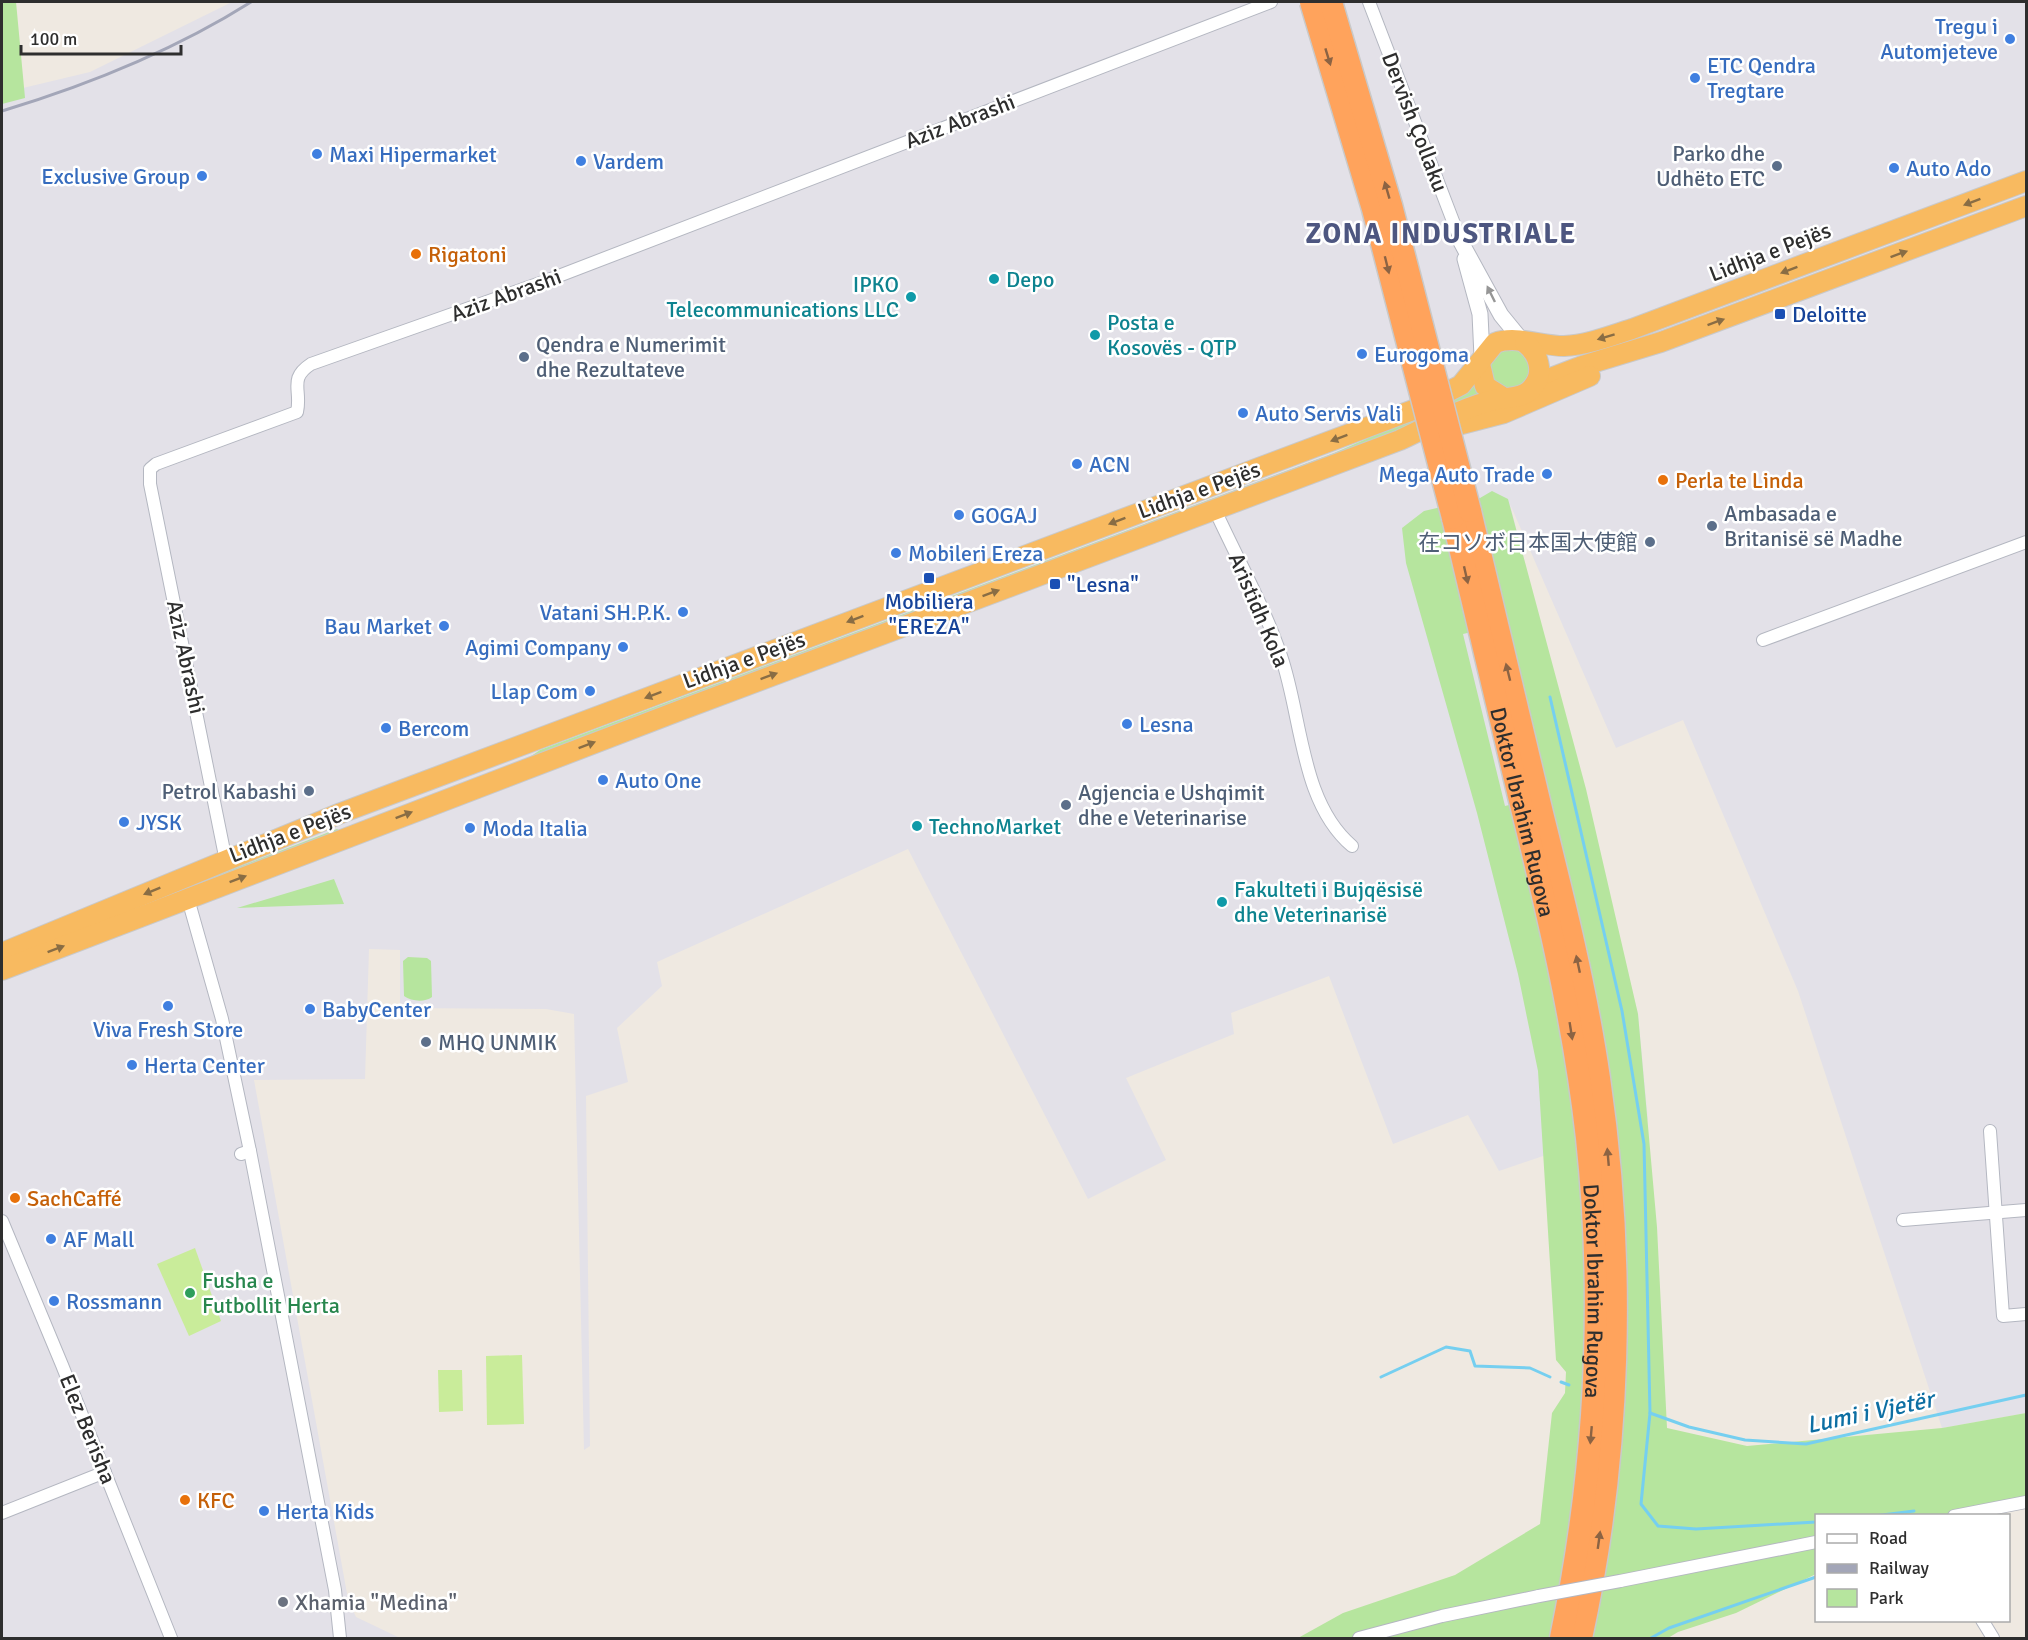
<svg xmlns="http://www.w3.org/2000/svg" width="2028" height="1640" font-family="Signika,'Noto Sans SC','Noto Sans JP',sans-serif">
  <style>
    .industrial { fill: #e3e1e8 }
    .green { fill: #b6e59e; fill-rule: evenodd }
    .pitch { fill: #c9ec9a }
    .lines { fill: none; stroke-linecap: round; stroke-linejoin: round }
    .stream { stroke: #75cff0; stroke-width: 3 }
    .minor-casing { stroke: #b4b7c1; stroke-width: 14 }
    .tertiary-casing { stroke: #b4b7c1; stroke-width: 17 }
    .trunk-casing { stroke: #c9c9c9; stroke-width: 22 }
    .motorway-casing { stroke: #c9c9c9; stroke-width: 25 }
    .minor { stroke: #fff; stroke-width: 12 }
    .tertiary { stroke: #fff; stroke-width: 15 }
    .trunk { stroke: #f8ba60; stroke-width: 20 }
    .motorway { stroke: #ffa35c; stroke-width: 22 }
    .rail { stroke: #a3a6b8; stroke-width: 3 }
    .minor-bridge-casing { stroke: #b4b7c1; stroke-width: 14; stroke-linecap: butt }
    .motorway-bridge-casing { stroke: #c9c9c9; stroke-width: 25; stroke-linecap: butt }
    .minor-bridge { stroke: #fff; stroke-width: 12 }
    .motorway-bridge { stroke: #ffa35c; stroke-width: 22 }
    .oneway { fill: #8c6343 }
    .oneway2 { fill: #896d44 }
    .oneway3 { fill: #969696 }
    .shop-dot { fill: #3f7fe0; stroke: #fff; stroke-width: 2 }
    .service-dot { fill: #5c6f8a; stroke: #fff; stroke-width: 2 }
    .food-dot { fill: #e8710a; stroke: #fff; stroke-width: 2 }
    .culture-dot { fill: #0f9aa8; stroke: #fff; stroke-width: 2 }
    .transit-dot { fill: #1a4fb4; stroke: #fff; stroke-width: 2 }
    .leisure-dot { fill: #2e9e5b; stroke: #fff; stroke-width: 2 }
    .worship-dot { fill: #6b7280; stroke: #fff; stroke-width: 2 }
    .labels { text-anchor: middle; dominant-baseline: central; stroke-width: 5; stroke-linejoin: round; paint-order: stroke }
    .shop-label { font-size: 22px; fill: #366cbe; stroke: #fff; text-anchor: start }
    .street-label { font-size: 22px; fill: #2e2e2e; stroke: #fff }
    .service-label { font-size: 22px; fill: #4e5e75; stroke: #fff; text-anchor: start }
    .food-label { font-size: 22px; fill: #c56008; stroke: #fff; text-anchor: start }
    .culture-label { font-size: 22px; fill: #0d838f; stroke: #fff; text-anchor: start }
    .transit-label { font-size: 22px; fill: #164399; stroke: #fff; text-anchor: start }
    .leisure-label { font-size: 22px; fill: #27864d; stroke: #fff; text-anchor: start }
    .worship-label { font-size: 22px; fill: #5b616d; stroke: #fff; text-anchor: start }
    .water-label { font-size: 24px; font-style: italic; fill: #0d6fa3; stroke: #fff }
    .district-label { font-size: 28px; font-weight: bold; letter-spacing: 1.5px; fill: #4d5680; stroke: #fff }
  </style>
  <rect width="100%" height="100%" fill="#efe9e1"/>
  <!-- industrial -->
  <path class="industrial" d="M232,2h1794v1411l-84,15 -144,-437 -115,-271 -67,28 -106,-244 128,510 10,106 -149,51 -31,-56 -75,29 -64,-168 -98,37 3,21 -108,44 40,82 -78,39 -180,-350 -251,113 5,24 -45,42 11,54 -42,14 4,350 -6,4 -10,-436 -28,-5 -146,-1v-58l-31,-1 -4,130 -111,1 94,519 8,18 44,21h-398v-1545l88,-21z"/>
  <!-- green -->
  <g class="green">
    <path d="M2,2h14l9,96 -23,6z"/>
    <circle cx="1510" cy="369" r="20"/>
    <path d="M1473,386l10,12 -959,363 16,-11 794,-297 108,-47z"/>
    <path d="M1492,491l16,8 78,290 52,225 19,213 10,201 80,18 195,-18 84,-15v85l-52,17 -158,1v58l-80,39 -58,19 -10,6h-370l45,-25 112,-38 85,-51 12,-111 13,-20 1,-21 -10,-12 -18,-289 -20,-97 -41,-161 -71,-250 -4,-35 22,-17 56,-13zM1506,624l44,171 -45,11 -42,-172z"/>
    <path d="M337,829l7,4 -342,130 97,-42z"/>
    <path d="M334,879l10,25 -107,4z"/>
    <path d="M408,957l19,1 4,3 1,36c-8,6 -21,4 -28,-1l-1,-35z"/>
  </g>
  <!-- pitch -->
  <g class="pitch">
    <path d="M195,1248l26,73 -32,15 -32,-72z"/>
    <path d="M522,1355l2,69 -37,1 -1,-69z"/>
    <path d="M438,1370h24l1,41 -24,1z"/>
  </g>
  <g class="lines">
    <!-- stream -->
    <g class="stream">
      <path d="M1550,697l72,314 22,133 6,269 -9,91 17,22 38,3 120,-7"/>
      <path d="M1381,1377l65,-30 24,4 5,15 55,2 20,9"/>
      <path d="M1561,1382l8,3"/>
      <path d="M1650,1413l39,14 56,13 61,4 220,-49"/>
      <path d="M1874,1516l40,-5"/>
      <path d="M1651,1638l18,-10 147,-51"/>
    </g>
    <!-- minor casing -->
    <g class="minor-casing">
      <g id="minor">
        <path d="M1369,2l92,240"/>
        <path d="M1215,510c22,48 49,96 66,146 21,60 19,146 71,190"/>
        <path d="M1763,640l263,-98"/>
        <path d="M226,861l-76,-377v-15l6,-5 141,-52c5,-22 -9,-33 14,-48l232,-82 728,-280"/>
        <path d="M188,899l34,120 28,132 -9,3"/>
        <path d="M1990,1131l13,185 23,-2"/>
        <path d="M250,1151l85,439 5,48"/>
        <path d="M1903,1220l123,-10"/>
        <path d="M2,1221l60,144 109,273"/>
        <path d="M2,1513l103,-41"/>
        <path d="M1954,1516l72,-14"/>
        <path d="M1620,1581l196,-39"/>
        <path d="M1982,1620l11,18"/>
        <path d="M1359,1638l83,-22 97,-20"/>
      </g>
    </g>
    <!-- tertiary casing -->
    <g class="tertiary-casing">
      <g id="tertiary">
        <path d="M1461,242l40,73 22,27"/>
        <path d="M1465,259l15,55 2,43"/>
      </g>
    </g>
    <!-- trunk casing -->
    <g class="trunk-casing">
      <g id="trunk">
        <path d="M1480,364l5,22 19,12"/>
        <path d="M1535,384l47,-18 79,-24 365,-136"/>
        <path d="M1446,428l58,-15 86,-37"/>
        <path d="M2,953l339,-140 1072,-403 48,-25 34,-42c20,-8 46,3 69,3 23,-1 46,-10 68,-17l394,-148"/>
        <path d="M2,970l679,-260 719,-270c32,-15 63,-33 98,-41 11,-2 22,0 31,-8 16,-14 12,-35 -4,-48"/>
      </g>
    </g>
    <!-- motorway casing -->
    <g class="motorway-casing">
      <g id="motorway">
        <path d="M1470,511c24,101 48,202 72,302 22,88 44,176 57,265 27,184 22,378 -18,560"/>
        <path id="s1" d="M1453,518c22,93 44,186 66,278 28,113 55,226 68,342 18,167 8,336 -26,500"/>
      </g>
    </g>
    <!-- minor -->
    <use href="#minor" class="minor"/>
    <!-- tertiary -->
    <use href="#tertiary" class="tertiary"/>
    <!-- trunk -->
    <use href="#trunk" class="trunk"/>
    <!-- motorway -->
    <use href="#motorway" class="motorway"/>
    <!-- rail -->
    <path class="rail" d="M2,111c86,-26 173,-61 249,-109"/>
    <!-- minor-bridge casing -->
    <g class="minor-bridge-casing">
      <path id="minor-bridge" d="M1539,1596l81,-15"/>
    </g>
    <!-- motorway-bridge casing -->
    <g class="motorway-bridge-casing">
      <g id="motorway-bridge">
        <path d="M1311,2l62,207 80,309"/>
        <path d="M1331,2l60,203 79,306"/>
      </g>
    </g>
    <!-- minor-bridge -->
    <use href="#minor-bridge" class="minor-bridge"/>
    <!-- motorway-bridge -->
    <use href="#motorway-bridge" class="motorway-bridge"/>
  </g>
  <!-- one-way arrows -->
  <defs><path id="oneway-solid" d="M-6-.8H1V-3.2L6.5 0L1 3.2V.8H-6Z" transform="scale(1.5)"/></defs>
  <g class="oneway">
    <use href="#oneway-solid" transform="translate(1328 57) rotate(73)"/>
    <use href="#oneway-solid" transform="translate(1387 190) rotate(-106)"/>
    <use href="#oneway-solid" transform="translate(1387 265) rotate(76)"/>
    <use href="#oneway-solid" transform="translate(1466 575) rotate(77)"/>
    <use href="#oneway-solid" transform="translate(1508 672) rotate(-104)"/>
    <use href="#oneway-solid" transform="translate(1578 964) rotate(-102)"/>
    <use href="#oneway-solid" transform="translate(1571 1031) rotate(81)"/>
    <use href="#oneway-solid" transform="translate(1608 1157) rotate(-95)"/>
    <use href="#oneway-solid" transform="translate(1591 1435) rotate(95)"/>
    <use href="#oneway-solid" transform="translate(1599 1540) rotate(-82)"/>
  </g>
  <g class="oneway2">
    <use href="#oneway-solid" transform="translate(1972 202) rotate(159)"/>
    <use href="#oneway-solid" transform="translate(1899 254) rotate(-20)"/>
    <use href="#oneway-solid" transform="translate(1789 270) rotate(159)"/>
    <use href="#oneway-solid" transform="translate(1716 322) rotate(-20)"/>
    <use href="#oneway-solid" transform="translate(1606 337) rotate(163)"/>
    <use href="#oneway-solid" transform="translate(1339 438) rotate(159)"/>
    <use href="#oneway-solid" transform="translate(1117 521) rotate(159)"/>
    <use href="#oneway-solid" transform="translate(991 593) rotate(-20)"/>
    <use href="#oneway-solid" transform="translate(855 619) rotate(159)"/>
    <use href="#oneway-solid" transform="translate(769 676) rotate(-20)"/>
    <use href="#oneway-solid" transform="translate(653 695) rotate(159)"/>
    <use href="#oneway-solid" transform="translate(587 745) rotate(-21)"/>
    <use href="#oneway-solid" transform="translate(404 815) rotate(-21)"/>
    <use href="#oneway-solid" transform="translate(238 879) rotate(-21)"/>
    <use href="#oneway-solid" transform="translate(152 891) rotate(158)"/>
    <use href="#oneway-solid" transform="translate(56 949) rotate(-21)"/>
  </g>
  <use class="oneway3" href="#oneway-solid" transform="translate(1491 294) rotate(-116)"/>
  <!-- markers -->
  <g class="shop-dot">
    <circle cx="2010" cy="39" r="6"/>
    <circle cx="1695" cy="78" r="6"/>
    <circle cx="317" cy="154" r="6"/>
    <circle cx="581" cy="161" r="6"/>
    <circle cx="1894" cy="168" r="6"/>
    <circle cx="202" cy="176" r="6"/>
    <circle cx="1362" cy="354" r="6"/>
    <circle cx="1243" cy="413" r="6"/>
    <circle cx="1077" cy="464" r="6"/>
    <circle cx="1547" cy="474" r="6"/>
    <circle cx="959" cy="515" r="6"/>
    <circle cx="896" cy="553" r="6"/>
    <circle cx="683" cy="612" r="6"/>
    <circle cx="444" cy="626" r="6"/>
    <circle cx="623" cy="647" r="6"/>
    <circle cx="590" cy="691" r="6"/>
    <circle cx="1127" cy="724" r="6"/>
    <circle cx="386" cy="728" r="6"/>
    <circle cx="603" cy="780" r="6"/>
    <circle cx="124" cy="822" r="6"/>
    <circle cx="470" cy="828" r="6"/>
    <circle cx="168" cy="1006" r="6"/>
    <circle cx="310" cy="1009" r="6"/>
    <circle cx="132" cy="1065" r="6"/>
    <circle cx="51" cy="1239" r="6"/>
    <circle cx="54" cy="1301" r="6"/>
    <circle cx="264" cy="1511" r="6"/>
  </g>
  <g class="service-dot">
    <circle cx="1777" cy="166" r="6"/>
    <circle cx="524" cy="357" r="6"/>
    <circle cx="1712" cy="526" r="6"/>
    <circle cx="1650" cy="542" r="6"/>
    <circle cx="309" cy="791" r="6"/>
    <circle cx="1066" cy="805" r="6"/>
    <circle cx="426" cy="1042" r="6"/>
  </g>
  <g class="food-dot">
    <circle cx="416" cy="254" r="6"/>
    <circle cx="1663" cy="480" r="6"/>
    <circle cx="15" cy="1198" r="6"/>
    <circle cx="185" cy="1500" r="6"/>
  </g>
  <g class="culture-dot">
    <circle cx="994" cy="279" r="6"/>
    <circle cx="911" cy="297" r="6"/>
    <circle cx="1095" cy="335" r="6"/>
    <circle cx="917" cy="826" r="6"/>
    <circle cx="1222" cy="902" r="6"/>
  </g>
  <g class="transit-dot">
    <rect x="1774" y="308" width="12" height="12" rx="3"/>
    <rect x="923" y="572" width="12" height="12" rx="3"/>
    <rect x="1049" y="578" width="12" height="12" rx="3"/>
  </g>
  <circle class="leisure-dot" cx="190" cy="1293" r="6"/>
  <circle class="worship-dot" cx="283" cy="1602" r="6"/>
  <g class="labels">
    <!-- shop labels -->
    <g class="shop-label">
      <text x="1998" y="26" text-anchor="end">Tregu i<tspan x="1998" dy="25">Automjeteve</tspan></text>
      <text x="1707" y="65">ETC Qendra<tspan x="1707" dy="25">Tregtare</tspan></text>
      <text x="329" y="154">Maxi Hipermarket</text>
      <text x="593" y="161">Vardem</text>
      <text x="1906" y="168">Auto Ado</text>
      <text x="190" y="176" text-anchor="end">Exclusive Group</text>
      <text x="1374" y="354">Eurogoma</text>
      <text x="1255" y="413">Auto Servis Vali</text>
      <text x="1089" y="464">ACN</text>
      <text x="1535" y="474" text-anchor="end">Mega Auto Trade</text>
      <text x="971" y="515">GOGAJ</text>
      <text x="908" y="553">Mobileri Ereza</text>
      <text x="671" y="612" text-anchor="end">Vatani SH.P.K.</text>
      <text x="432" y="626" text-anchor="end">Bau Market</text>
      <text x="611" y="647" text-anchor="end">Agimi Company</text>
      <text x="578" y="691" text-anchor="end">Llap Com</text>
      <text x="1139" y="724">Lesna</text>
      <text x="398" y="728">Bercom</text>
      <text x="615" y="780">Auto One</text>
      <text x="136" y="822">JYSK</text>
      <text x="482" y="828">Moda Italia</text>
      <text x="322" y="1009">BabyCenter</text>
      <text x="168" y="1029" text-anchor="middle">Viva Fresh Store</text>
      <text x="144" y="1065">Herta Center</text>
      <text x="63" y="1239">AF Mall</text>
      <text x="66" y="1301">Rossmann</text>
      <text x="276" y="1511">Herta Kids</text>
    </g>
    <!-- street labels -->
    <g class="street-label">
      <text transform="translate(960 121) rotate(-21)">Aziz Abrashi</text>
      <text transform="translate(1415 122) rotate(69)">Dervish Çollaku</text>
      <text transform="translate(1770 252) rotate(-21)">Lidhja e Pejës</text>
      <text transform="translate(506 295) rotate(-20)">Aziz Abrashi</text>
      <text transform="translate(1199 490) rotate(-20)">Lidhja e Pejës</text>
      <text transform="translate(1259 610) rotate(67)">Aristidh Kola</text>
      <text transform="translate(186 657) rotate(78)">Aziz Abrashi</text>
      <text transform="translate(744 660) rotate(-20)">Lidhja e Pejës</text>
      <text stroke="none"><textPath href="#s1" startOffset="302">Doktor Ibrahim Rugova</textPath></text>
      <text transform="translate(290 833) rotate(-21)">Lidhja e Pejës</text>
      <text stroke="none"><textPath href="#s1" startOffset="788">Doktor Ibrahim Rugova</textPath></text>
      <text transform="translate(88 1429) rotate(68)">Elez Berisha</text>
    </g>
    <!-- service labels -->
    <g class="service-label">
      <text x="1765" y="153" text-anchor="end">Parko dhe<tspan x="1765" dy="25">Udhëto ETC</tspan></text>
      <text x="536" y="344">Qendra e Numerimit<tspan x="536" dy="25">dhe Rezultateve</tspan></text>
      <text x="1724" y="513">Ambasada e<tspan x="1724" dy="25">Britanisë së Madhe</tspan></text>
      <text x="1638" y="542" text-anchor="end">在コソボ日本国大使館</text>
      <text x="297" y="791" text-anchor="end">Petrol Kabashi</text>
      <text x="1078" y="792">Agjencia e Ushqimit<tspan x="1078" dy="25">dhe e Veterinarise</tspan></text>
      <text x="438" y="1042">MHQ UNMIK</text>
    </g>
    <!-- food labels -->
    <g class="food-label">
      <text x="428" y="254">Rigatoni</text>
      <text x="1675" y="480">Perla te Linda</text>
      <text x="27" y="1198">SachCaffé</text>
      <text x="197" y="1500">KFC</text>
    </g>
    <!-- culture labels -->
    <g class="culture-label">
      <text x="1006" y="279">Depo</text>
      <text x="899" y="284" text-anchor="end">IPKO<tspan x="899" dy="25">Telecommunications LLC</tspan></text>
      <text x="1107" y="322">Posta e<tspan x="1107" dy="25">Kosovës - QTP</tspan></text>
      <text x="929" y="826">TechnoMarket</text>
      <text x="1234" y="889">Fakulteti i Bujqësisë<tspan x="1234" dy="25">dhe Veterinarisë</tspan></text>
    </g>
    <!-- transit labels -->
    <g class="transit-label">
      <text x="1792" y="314">Deloitte</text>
      <text x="1067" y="584">"Lesna"</text>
      <text x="929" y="601" text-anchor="middle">Mobiliera<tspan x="929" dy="25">"EREZA"</tspan></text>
    </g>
    <!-- leisure labels -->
    <g class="leisure-label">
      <text x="202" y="1280">Fusha e<tspan x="202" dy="25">Futbollit Herta</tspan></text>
    </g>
    <!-- worship labels -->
    <g class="worship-label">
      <text x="295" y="1602">Xhamia "Medina"</text>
    </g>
    <!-- water labels -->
    <g class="water-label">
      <text transform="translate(1870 1412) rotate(-12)">Lumi i Vjetër</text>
    </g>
    <!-- district labels -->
    <g class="district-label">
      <text x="1441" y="234">ZONA INDUSTRIALE</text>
    </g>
  </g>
  <!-- border -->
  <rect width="2028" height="1640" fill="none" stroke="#2e2e2e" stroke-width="6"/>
  <!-- legend -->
  <rect x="1815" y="1514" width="195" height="108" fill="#ffffff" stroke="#ababab" stroke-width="1.5"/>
  <rect x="1827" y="1534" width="30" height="9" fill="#ffffff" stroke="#ababab" stroke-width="1.5"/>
  <text x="1869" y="1544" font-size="18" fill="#2e2e2e">Road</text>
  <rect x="1827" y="1564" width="30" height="9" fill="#a3a6b8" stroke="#ababab" stroke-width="1.5"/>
  <text x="1869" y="1574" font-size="18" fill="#2e2e2e">Railway</text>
  <rect x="1827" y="1589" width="30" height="18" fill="#b6e59e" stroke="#ababab" stroke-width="1.5"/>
  <text x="1869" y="1604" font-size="18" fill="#2e2e2e">Park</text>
  <!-- scale -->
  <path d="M21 45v9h160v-9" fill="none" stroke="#2e2e2e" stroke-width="3"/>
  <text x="30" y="45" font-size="18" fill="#2e2e2e" stroke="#ffffff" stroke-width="4.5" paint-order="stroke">100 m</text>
</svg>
